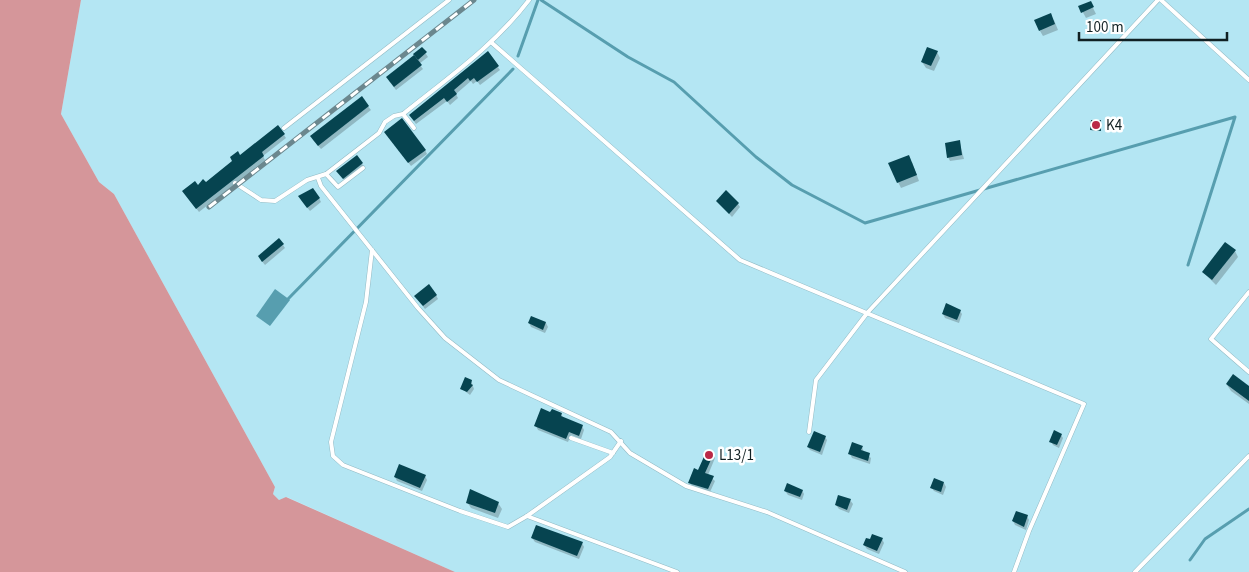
<svg xmlns="http://www.w3.org/2000/svg" width="1249" height="572" font-family="'Source Sans 3',sans-serif">
  <style>
    .built { fill: #b4e6f3 }
    .forest { fill: #d5969a }
    .water { fill: #579eaf }
    .shadow { fill: #0003 }
    .lines { fill: none; stroke-linecap: round; stroke-linejoin: round }
    .stream { stroke: #579eaf; stroke-width: 3 }
    .building { fill: #064450 }
    .service-casing { stroke: #92bac4; stroke-width: 5 }
    .service { stroke: #fff; stroke-width: 4 }
    .rail-casing { stroke: #6b878e; stroke-width: 5 }
    .rail { stroke: #fff; stroke-width: 3; stroke-dasharray: 9; stroke-linecap: butt }
    .poi-dot { fill: #ba2947; stroke: #fff; stroke-width: 2 }
    .labels { text-anchor: middle; dominant-baseline: central; stroke-width: 5; stroke-linejoin: round; paint-order: stroke }
    .poi-label { font-size: 15px; fill: #102023; stroke: #fff; text-anchor: start }
  </style>
  <rect width="100%" height="100%" fill="#c8f1fc"/>
  <!-- built -->
  <path class="built" d="M81,0h1168v572h-794l-168,-75 -8,3 -6,-6 2,-7 -161,-293 -15,-12 -38,-68z"/>
  <!-- forest -->
  <path class="forest" d="M0,0h81l-20,114 38,68 15,12 161,293 -2,7 6,6 7,-3 169,75h-455z"/>
  <!-- water -->
  <path class="water" d="M275,289l15,11 -20,26 -14,-10z"/>
  <!-- shadow -->
  <g class="shadow">
    <path d="M1090,2l6,12 -10,4 -6,-11z"/>
    <path d="M1054,20l4,10 -15,6 -3,-5z"/>
    <path d="M422,48l6,9 -9,7 4,5 -27,21 -7,-9z"/>
    <path d="M937,52l3,6 -6,13 -8,-3 -4,-6z"/>
    <path d="M487,53l13,17 -20,15 -3,-4 -4,3 -2,-3 -15,13 2,4 -8,7 -3,-4 -31,23 -6,-8z"/>
    <path d="M361,98l10,12 -50,39 -8,-9z"/>
    <path d="M385,133l40,17 2,4 -16,12z"/>
    <path d="M284,135l2,3 -23,18 2,4 -66,52 -13,-17 19,-11 35,-28z"/>
    <path d="M959,141l5,18 -14,2 -2,-4z"/>
    <path d="M357,156l7,11 -18,15 -6,-7z"/>
    <path d="M912,162l7,19 -18,7 -3,-6z"/>
    <path d="M319,198l2,4 -11,9 -9,-11z"/>
    <path d="M717,201l21,3 2,3 -8,10z"/>
    <path d="M283,245l2,3 -20,17 -4,-5z"/>
    <path d="M1235,251l3,6 -22,28 -13,-13z"/>
    <path d="M436,295l2,4 -13,10 -7,-9z"/>
    <path d="M960,311l2,3 -3,9 -14,-5 -2,-4z"/>
    <path d="M529,323h17l2,4 -3,6 -14,-6z"/>
    <path d="M471,381l3,8 -4,6 -8,-6z"/>
    <path d="M1227,385l22,2v17l-18,-13z"/>
    <path d="M561,414l3,5 18,7 2,4 -3,9 -10,-4 -3,7 -30,-12 -2,-4z"/>
    <path d="M1061,435l2,3 -4,10 -6,-3 -2,-4z"/>
    <path d="M825,437l2,3 -5,15 -12,-5 -2,-3z"/>
    <path d="M862,447l2,5 7,6 -1,6 -18,-6 -2,-4z"/>
    <path d="M713,454l2,4 -7,17 7,6 -5,11 -18,-6 -2,-3z"/>
    <path d="M425,476l2,4 -5,11 -25,-10 -2,-4z"/>
    <path d="M944,483l2,4 -3,8 -9,-4 -3,-4z"/>
    <path d="M802,490l2,4 -2,6 -14,-5 -3,-4z"/>
    <path d="M850,500l3,4 -4,9 -10,-4 -3,-4z"/>
    <path d="M467,502l31,1 4,6 -4,9 -27,-10z"/>
    <path d="M1027,516l2,4 -3,10 -11,-5 -2,-4z"/>
    <path d="M532,538l50,5 2,4 -5,12 -44,-17z"/>
    <path d="M882,539l2,4 -5,11 -12,-5 -3,-4 6,-4z"/>
  </g>
  <g class="lines">
    <!-- stream -->
    <g class="stream">
      <path d="M541,0l87,57 46,25 82,75 36,28 73,38 370,-106 -47,148"/>
      <path d="M518,56l20,-56"/>
      <path d="M288,299l225,-230"/>
      <path d="M1190,560l15,-21 44,-30"/>
    </g>
  </g>
  <!-- building -->
  <g class="building">
    <path d="M1091,1l3,6 -13,6 -3,-7z"/>
    <path d="M1051,13l4,11 -16,7 -5,-11z"/>
    <path d="M422,47l5,5 -9,8 -5,-6z"/>
    <path d="M927,47l11,4 -7,15 -10,-4z"/>
    <path d="M488,51l11,15 -22,16 -3,-4 -4,3 -2,-3 -14,12 3,4 -10,8 -3,-4 -30,23 -5,-6z"/>
    <path d="M414,55l8,10 -28,22 -8,-10z"/>
    <path d="M362,96l7,10 -51,40 -8,-10z"/>
    <path d="M402,118l24,32 -18,13 -24,-31z"/>
    <path d="M1091,120h10v11l-11,-1z"/>
    <path d="M278,125l7,9 -23,18 2,4 -68,53 -14,-18 13,-10 3,4 5,-6 3,3 26,-21 -2,-4 8,-6 2,4z"/>
    <path d="M960,140l2,15 -15,3 -2,-15z"/>
    <path d="M357,155l6,8 -20,16 -7,-8z"/>
    <path d="M909,155l8,20 -20,8 -9,-20z"/>
    <path d="M313,188l7,10 -13,10 -9,-12z"/>
    <path d="M726,190l13,13 -10,11 -13,-13z"/>
    <path d="M279,238l5,6 -22,18 -4,-6z"/>
    <path d="M1225,242l11,8 -24,30 -10,-8z"/>
    <path d="M429,284l8,11 -14,11 -9,-10z"/>
    <path d="M946,303l15,7 -4,10 -15,-6z"/>
    <path d="M531,316l15,6 -3,8 -15,-7z"/>
    <path d="M1233,374l16,12v15l-23,-17z"/>
    <path d="M465,377l7,3 -1,4 2,1 -6,7 -7,-3z"/>
    <path d="M541,408l9,4 2,-3 10,4 -1,3 22,9 -4,11 -10,-4 -3,7 -32,-13z"/>
    <path d="M1054,430l8,4 -5,11 -8,-3z"/>
    <path d="M814,431l12,5 -6,16 -13,-5z"/>
    <path d="M852,442l11,4 -2,4 9,3 -2,8 -20,-7z"/>
    <path d="M707,450l7,3 -9,20 9,3 -6,13 -20,-6 6,-15 4,2z"/>
    <path d="M399,464l27,11 -6,13 -26,-11z"/>
    <path d="M934,478l10,4 -3,10 -11,-4z"/>
    <path d="M787,483l16,7 -3,7 -16,-6z"/>
    <path d="M470,489l29,13 -4,11 -29,-10z"/>
    <path d="M838,495l13,4 -4,11 -12,-5z"/>
    <path d="M1016,511l12,4 -4,12 -12,-6z"/>
    <path d="M536,525l47,17 -6,14 -46,-18z"/>
    <path d="M872,534l11,4 -6,13 -14,-6 3,-7 4,1z"/>
  </g>
  <g class="lines">
    <!-- service casing -->
    <g class="service-casing">
      <g id="service">
        <path d="M1161,0l88,80"/>
        <path d="M492,43l248,217 344,144 -55,127 -15,41"/>
        <path d="M403,114l11,14"/>
        <path d="M284,128l165,-128"/>
        <path d="M326,174l12,13 25,-19"/>
        <path d="M318,178l3,8 97,122 27,30 54,42 112,52 19,21 56,33 81,26 138,60"/>
        <path d="M235,183l26,17 14,1 32,-21 19,-6 53,-41 6,-11 9,-6 9,-2c45,-36 91,-68 126,-114"/>
        <path d="M372,250l-6,52 -35,140 2,14 10,9 117,46 48,16 19,-11 150,56"/>
        <path d="M1249,292l-38,47 38,33"/>
        <path d="M809,432l7,-52 52,-68 290,-312"/>
        <path d="M571,438l42,15"/>
        <path d="M527,516l83,-59 11,-16"/>
        <path d="M1135,572l114,-116"/>
      </g>
    </g>
    <!-- service -->
    <use href="#service" class="service"/>
    <!-- rail casing -->
    <g class="rail-casing">
      <path id="rail" d="M209,207l265,-207"/>
    </g>
    <!-- rail -->
    <use href="#rail" class="rail"/>
  </g>
  <!-- markers -->
  <g class="poi-dot">
    <circle cx="1096" cy="125" r="5"/>
    <circle cx="709" cy="455" r="5"/>
  </g>
  <g class="labels">
    <!-- poi labels -->
    <g class="poi-label">
      <text x="1106" y="125">K4</text>
      <text x="719" y="455">L13/1</text>
    </g>
  </g>
  <!-- scale -->
  <path d="M1079 32v8h148v-8" fill="none" stroke="#102023" stroke-width="2.5"/>
  <text x="1086" y="32" font-size="15" fill="#102023" stroke="#ffffff" stroke-width="4" paint-order="stroke">100 m</text>
</svg>
